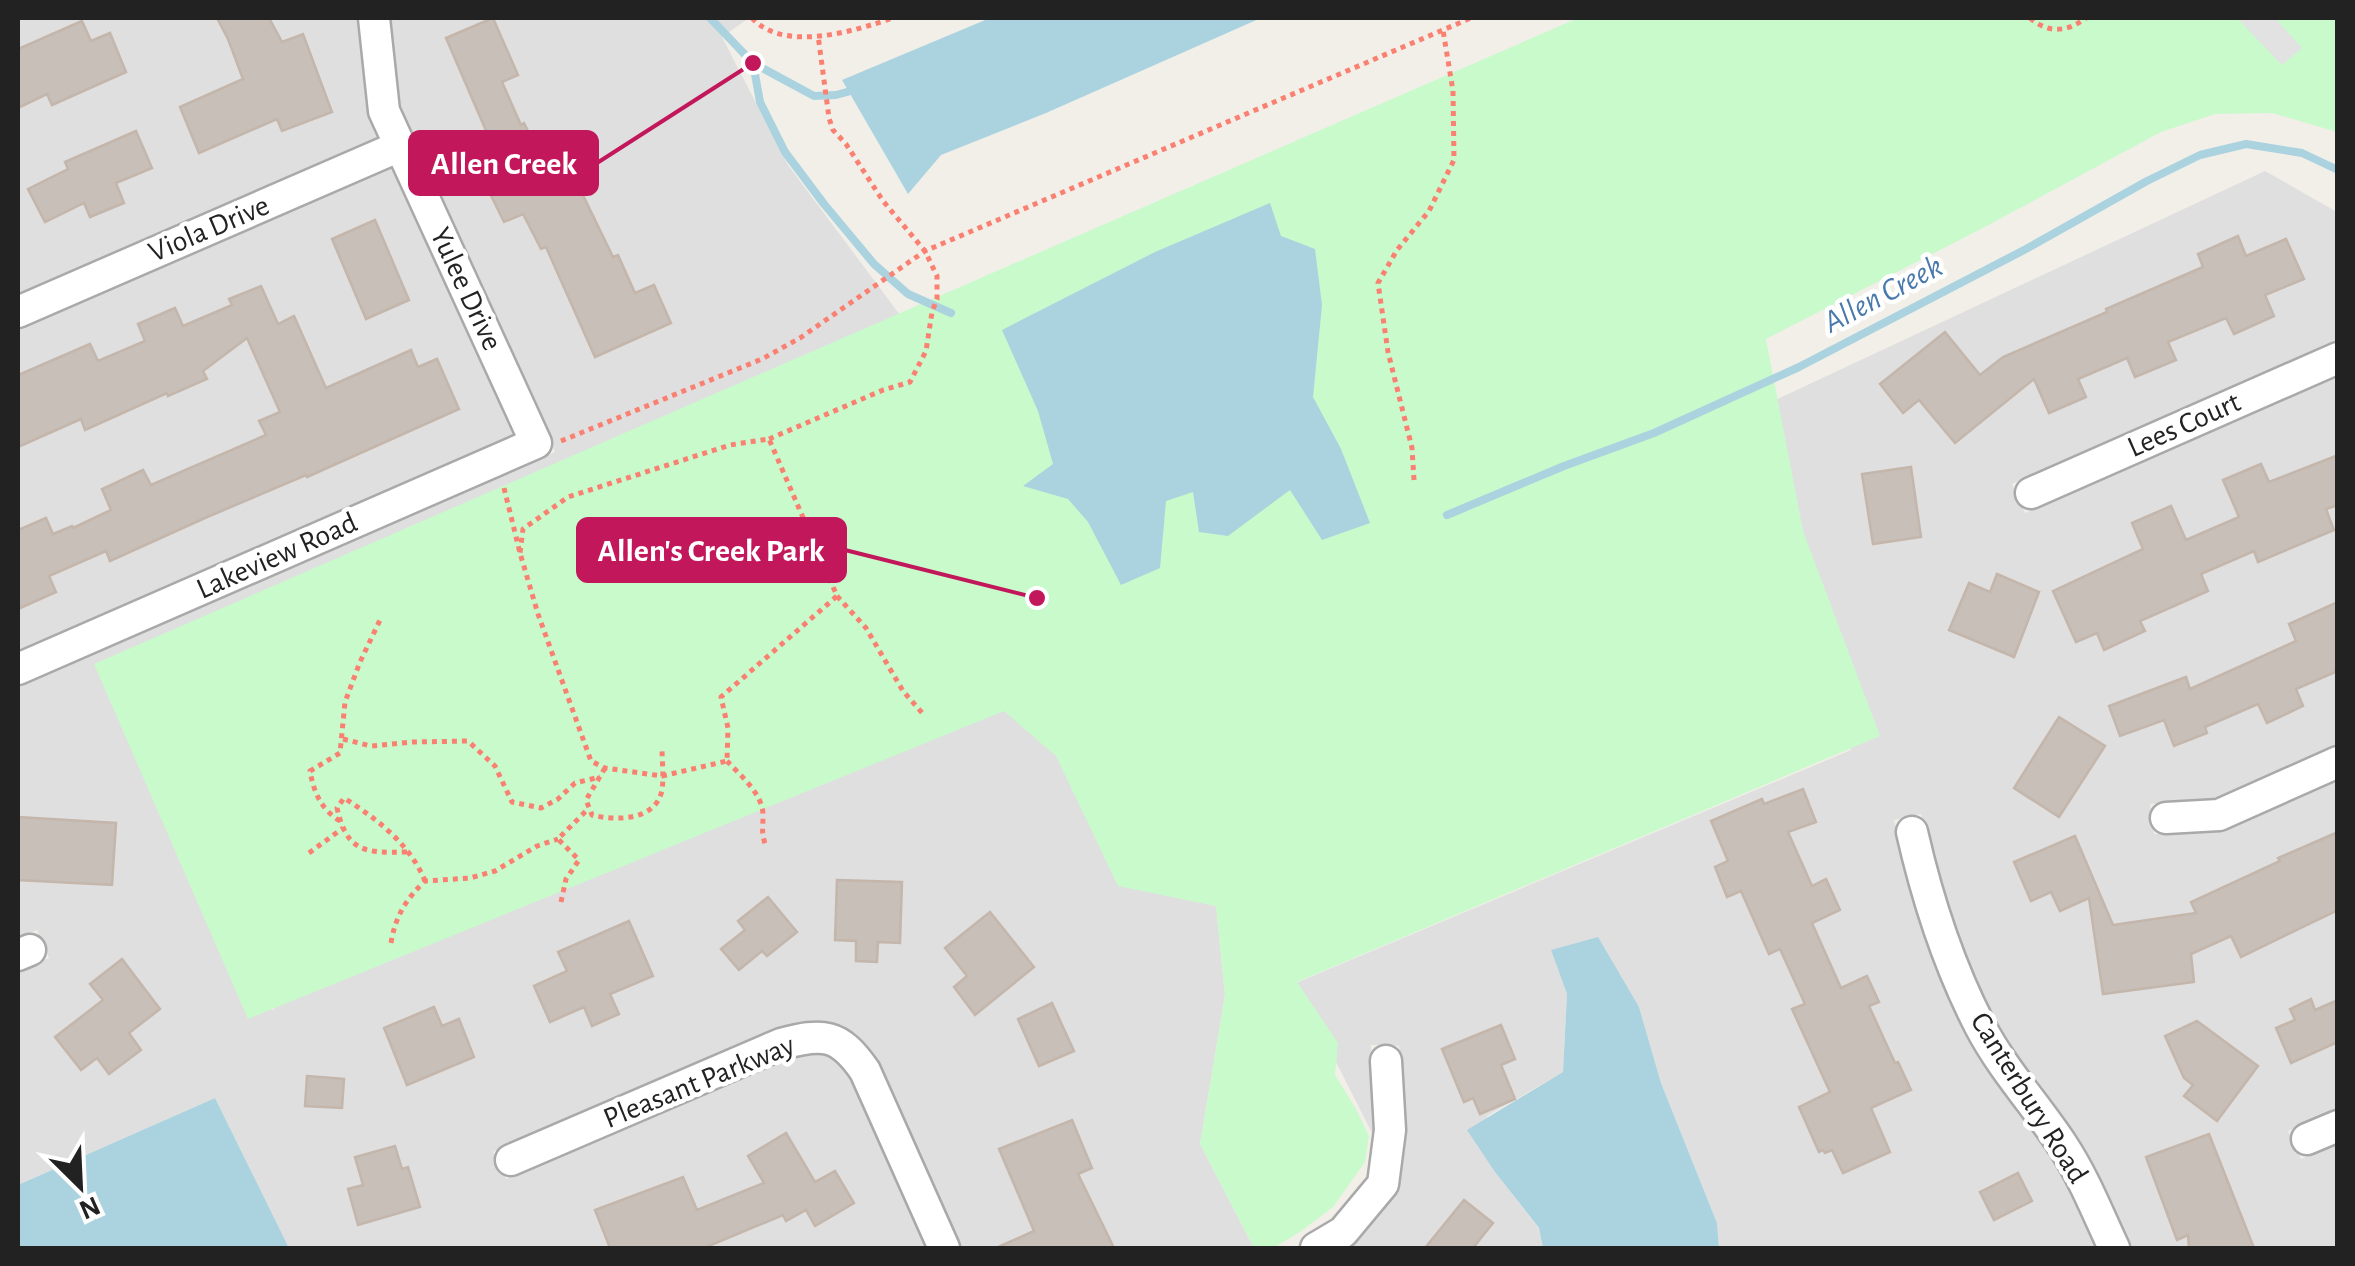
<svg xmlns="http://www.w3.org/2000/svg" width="2355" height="1266" font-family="'Alegreya Sans',sans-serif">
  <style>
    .residential { fill: #e0dfdf }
    .park { fill: #c8facc }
    .parking { fill: #e2e2e2 }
    .water { fill: #aad3df }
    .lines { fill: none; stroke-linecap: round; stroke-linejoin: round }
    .stream { stroke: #aad3df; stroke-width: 8 }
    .building { fill: #c7bfb8; stroke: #c4b6ab; stroke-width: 2.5 }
    .minor-casing { stroke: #a9a9a9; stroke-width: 35 }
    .path { stroke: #fa8072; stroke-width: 5; stroke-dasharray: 5 5; stroke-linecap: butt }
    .minor { stroke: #fff; stroke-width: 30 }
    .labels { text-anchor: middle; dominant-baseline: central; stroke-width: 9; stroke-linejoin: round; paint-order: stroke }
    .street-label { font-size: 30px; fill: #222; stroke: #fff }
    .water-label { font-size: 32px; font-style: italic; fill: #4a7aab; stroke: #fff }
    .leader { fill: none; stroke: #c2185b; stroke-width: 4 }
    .callout-dot { fill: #c2185b; stroke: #fff; stroke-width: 4 }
    .callout { fill: #c2185b; stroke: #c2185b; stroke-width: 4 }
    .callout-label { font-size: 32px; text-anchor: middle; font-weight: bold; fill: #fff }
  </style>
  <rect width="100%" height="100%" fill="#f2efe9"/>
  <!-- residential -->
  <g class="residential">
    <path d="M18,18h341l22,120 -363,157z"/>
    <path d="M387,18h362l-27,19 66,128 118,158 -13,52 -75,45h-43l-47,17 -40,22 -13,12 -58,9 -37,-13 -255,118 -91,45 -42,90 -13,137 53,101 15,47 27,5 40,-184 80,-36 68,6 55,94 61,-21 -42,-92 72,-33 125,31 95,-34 187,-76 103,220 98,21 9,89 -25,149 54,104h-294l-83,-182 -18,-26 -22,-15 -9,-3h-26l-28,8 -281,122 13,27 280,-120 21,-6h20l16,11 10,15 76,169h-640l-74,-150 -197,87v-213l31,-14 -12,-28 -19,8v-252l537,-234 -157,-344z"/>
    <path d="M394,167l123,267 -499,217v-322z"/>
    <path d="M2265,171l72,41v128l-325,144 13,29 312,-138v370l-123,55 -64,4 4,30 71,-5 112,-50v330l-49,22 13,28 36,-16v105h-208l-29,-65 -79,-116 -28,-46 -25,-53 -33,-101 -14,-53 -27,6 13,55 61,158 30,50 31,39 26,37 44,89h-380l-2,-25 -56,-140 -22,-76 -88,-57 16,44 -4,78 -76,44 8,56 44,57 4,19h-197l5,-3 43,-50 3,-8 7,-57 -5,-84 -28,-1 3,92 -78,-154 555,-233 -146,-317z"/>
  </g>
  <!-- park -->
  <path class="park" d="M1578,18h759v114l-65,-19 -57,1 -54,18 -180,97 -215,110 37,192 77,205 -583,246 41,61 -3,32 21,34 13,27 -4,26 -32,45 -33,25 -27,16h-19l-54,-104 25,-149 -9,-89 -98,-20 -62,-130 -52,-45 -756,308 -154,-355z"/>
  <!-- parking -->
  <path class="parking" d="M2237,18h38l27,30 -20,17z"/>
  <!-- water -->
  <g class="water">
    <path d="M990,18h271l-215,95 -105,42 -33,39 -66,-114z"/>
    <path d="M1270,203l11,33 34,13 7,56 -9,92 28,52 29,74 -48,17 -32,-50 -62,46 -29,-4 -6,-40 -27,9 -6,67 -39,17 -33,-63 -20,-23 -45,-13 30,-22 -15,-53 -36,-81 153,-78z"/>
    <path d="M1598,937l41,70 22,76 56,140 2,25h-176l-4,-20 -44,-56 -28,-42 96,-58 4,-78 -16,-44z"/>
    <path d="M215,1098l74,150h-271v-63z"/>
  </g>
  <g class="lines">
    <!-- stream -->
    <g class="stream">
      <path d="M710,18l43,45 61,33 22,-1 22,-6"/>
      <path d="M753,63l7,39 25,50 39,52 50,60 34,30 43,19"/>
      <path d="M1447,515l117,-49 90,-33 145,-66 227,-118 121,-68 53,-26 46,-11 56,9 36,17"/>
    </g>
  </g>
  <!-- building -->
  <g class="building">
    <path d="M217,18h52l13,24 21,-8 29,78 -50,19 -5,-12 -78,34 -19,-46 63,-28 -15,-40z"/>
    <path d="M493,18l25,57 -16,7 19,43 3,-2 18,36 19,-9 52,107 5,-2 17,38 19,-8 17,38 -76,34 -49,-110 -5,2 -18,-35 -19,8 -35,-71 21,-11 -44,-102z"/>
    <path d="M82,21l9,20 19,-8 16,39 -74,33 -5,-11 -29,14v-59z"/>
    <path d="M136,131l16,37 -36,15 8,20 -34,14 -6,-14 -39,19 -17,-33 40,-20 -3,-7z"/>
    <path d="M375,220l34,80 -43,19 -34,-80z"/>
    <path d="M2238,236l8,20 40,-17 18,40 -39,16 9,21 -40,18 -8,-16 -58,24 8,18 -41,17 -8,-19 -49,21 8,18 -37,16 -15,-34 -79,64 -36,-43 -16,13 -23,-29 65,-52 35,43 23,-18 104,-45 -1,-3 97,-42 -5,-13z"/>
    <path d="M261,286l17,38 16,-8 32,72 85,-38 7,17 19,-8 22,50 -152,68 -1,-2 -101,43 -95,43 -4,-10 -57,25 7,16 -38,17v-79l28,-12 7,16 19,-8 1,2 38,-18 -9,-21 41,-19 8,15 115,-50 -7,-14 21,-9 -33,-74 -44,33 4,8 -39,17 -1,-3 -82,37 -4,-11 -63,28v-72l72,-31 8,17 47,-20 -7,-17 37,-16 8,18 49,-21 -3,-6z"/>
    <path d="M2338,455v50l-12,4 8,21 -76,32 -4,-11 -53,23 7,17 -68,30 5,10 -41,19 -7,-17 -21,9 -23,-51 90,-42 -11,-26 39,-17 15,34 53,-23 -16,-37 38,-16 8,18z"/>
    <path d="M1911,467l10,70 -48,7 -11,-70z"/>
    <path d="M1997,574l42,18 -25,65 -65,-27 20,-47 21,9z"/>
    <path d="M2338,602v69l-42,18 7,17 -36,17 -9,-19 -53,23 2,6 -33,13 -10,-26 -44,16 -11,-30 77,-29 4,12 106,-48 -7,-17z"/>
    <path d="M2059,717l46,29 -46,71 -45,-29z"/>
    <path d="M1803,789l13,33 -28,10 24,54 14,-7 14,31 -28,13 29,65 26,-12 12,26 -10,4 26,57 3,-1 13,28 -40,18 19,44 -47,21 -11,-23 -7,3 -2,-3 -4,2 -20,-45 31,-15 -38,-83 13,-5 -25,-55 -11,5 -28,-63 -14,6 -12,-30 13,-6 -17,-40 51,-22 2,5z"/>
    <path d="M18,817l98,6 -4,62 -94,-5z"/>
    <path d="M2338,832v78l-97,47 -10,-21 -40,18 3,28 -91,12 -14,-96 -29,13 -9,-19 -20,9 -17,-39 61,-26 38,89 83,-12 -5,-11 89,-41 -2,-3z"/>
    <path d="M837,880l65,2 -2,61 -22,-1 -1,20 -21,-1v-20l-21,-1z"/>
    <path d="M768,897l29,35 -30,24 -5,-5 -23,19 -18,-21 24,-19 -7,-9z"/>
    <path d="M990,912l44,55 -59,48 -21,-28 13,-11 -22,-28z"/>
    <path d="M629,921l24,55 -43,18 9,20 -27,12 -8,-19 -34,15 -16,-36 33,-15 -9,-19z"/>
    <path d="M122,959l38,50 -31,24 12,17 -32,24 -12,-16 -16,12 -26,-33 48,-37 -13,-16z"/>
    <path d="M2311,999l4,11 23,-10v42l-47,21 -15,-35 19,-8 -5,-11z"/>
    <path d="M1052,1003l22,48 -35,15 -21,-47z"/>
    <path d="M434,1007l8,19 17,-7 15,38 -67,28 -23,-57z"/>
    <path d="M2197,1021l61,45 -41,55 -33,-25 9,-11 -9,-7 -19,-42z"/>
    <path d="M1501,1025l14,34 -14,6 14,34 -35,15 -7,-16 -9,4 -22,-53z"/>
    <path d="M307,1076l37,3 -2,29 -37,-2z"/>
    <path d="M1072,1120l20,48 -14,6 36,74h-118l38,-17 -35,-82z"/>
    <path d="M786,1133l29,49 20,-11 19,32 -39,23 -9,-16 -20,11 -3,-6 -79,33h-94l-15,-38 88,-33 14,33 67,-27 -16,-27z"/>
    <path d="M2209,1134l45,114h-65l-1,-13 -11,5 -31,-83z"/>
    <path d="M395,1146l7,23 6,-2 12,40 -62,18 -10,-36 15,-4 -8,-28z"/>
    <path d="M2018,1173l14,28 -38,19 -14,-28z"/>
    <path d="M1464,1200l29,23 -20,25h-48z"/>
  </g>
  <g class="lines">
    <!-- minor casing -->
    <g class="minor-casing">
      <g id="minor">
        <path d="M18,312l382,-166"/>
        <path d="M2031,493l307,-135"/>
        <path d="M18,669l518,-226 -152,-332 -10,-93"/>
        <path d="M2166,818l53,-3 119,-53"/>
        <path d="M1912,832c15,66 37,134 68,194 23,44 56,79 83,120 21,32 35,68 51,102"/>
        <path d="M18,955l12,-5"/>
        <path d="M2307,1139l31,-13"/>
        <path d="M511,1160l270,-116c42,-11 58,-11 84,27l79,177"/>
        <path d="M1316,1248l27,-16 40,-48 7,-54 -4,-69"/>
      </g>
    </g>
    <!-- path -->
    <g class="path">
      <path d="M752,18c32,35 102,13 141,0"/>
      <path d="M2030,18c19,16 37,14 56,0"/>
      <path d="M769,439l114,-49 27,-8 16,-31 6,-39 5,-13v-23l-12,-25 -42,-50 -37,-57 -13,-14 -4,-12 -11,-83"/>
      <path d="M561,441l201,-82 38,-21 125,-87 546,-233"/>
      <path d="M1414,480l-2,-32 -24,-96 -10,-69 19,-33 32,-39 25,-51 -1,-69 -10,-61"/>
      <path d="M504,488l16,65 18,61 53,147 14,7 57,8 65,-15 1,-33 -7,-31 116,-101 -68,-157 -39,6 -162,52 -45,32 -3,24"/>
      <path d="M837,596l29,32 37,63 21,24"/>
      <path d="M343,739l28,7 41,-4 56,-1 27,25 17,36 29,6 17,-9 17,-16 25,-6"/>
      <path d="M727,761c13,14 36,33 36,54 0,15 -2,16 3,32"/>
      <path d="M605,768l-19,32 6,15c24,6 64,6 70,-25 2,-13 0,-29 0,-42"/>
      <path d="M340,821c-19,-12 -26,-28 -30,-50l30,-18 5,-51 15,-40 21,-44"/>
      <path d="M407,852c-41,1 -60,1 -70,-44l7,-10c33,21 66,46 81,83"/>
      <path d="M309,853l34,-25"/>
      <path d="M561,902l5,-23 13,-19 -21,-21 31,-31"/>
      <path d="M391,943c4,-26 15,-44 34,-62l45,-3 25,-7 42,-25 21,-7"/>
    </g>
    <!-- minor -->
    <use href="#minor" class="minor"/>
  </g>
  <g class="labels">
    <!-- street labels -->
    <g class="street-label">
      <text transform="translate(209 229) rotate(-23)">Viola Drive</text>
      <text transform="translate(466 289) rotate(65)">Yulee Drive</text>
      <text transform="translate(2184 425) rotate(-24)">Lees Court</text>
      <text transform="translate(277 556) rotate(-24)">Lakeview Road</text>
      <text transform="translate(699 1082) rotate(-22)">Pleasant Parkway</text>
      <text transform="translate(2029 1098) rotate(58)">Canterbury Road</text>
    </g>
    <!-- water labels -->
    <g class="water-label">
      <text transform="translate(1883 294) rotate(-28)">Allen Creek</text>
    </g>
  </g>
  <!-- callouts -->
  <path class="leader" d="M753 63L597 163M1037 598L845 550"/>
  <g class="callout-dot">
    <circle cx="753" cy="63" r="10"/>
    <circle cx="1037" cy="598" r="10"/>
  </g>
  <g class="callout">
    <rect x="410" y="132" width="187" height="62" rx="10"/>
    <rect x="578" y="519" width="267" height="62" rx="10"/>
  </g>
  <g class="callout-label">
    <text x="504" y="174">Allen Creek</text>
    <text x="711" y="561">Allen's Creek Park</text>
  </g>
  <!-- border -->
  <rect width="2355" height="1266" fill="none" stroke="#222222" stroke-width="40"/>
  <!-- north arrow -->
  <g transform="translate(80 1186) rotate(156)" stroke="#ffffff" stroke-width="8" paint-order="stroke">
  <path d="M0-8L18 38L0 25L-18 38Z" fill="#222222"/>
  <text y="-15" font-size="28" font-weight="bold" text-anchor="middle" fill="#222222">N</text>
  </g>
</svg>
